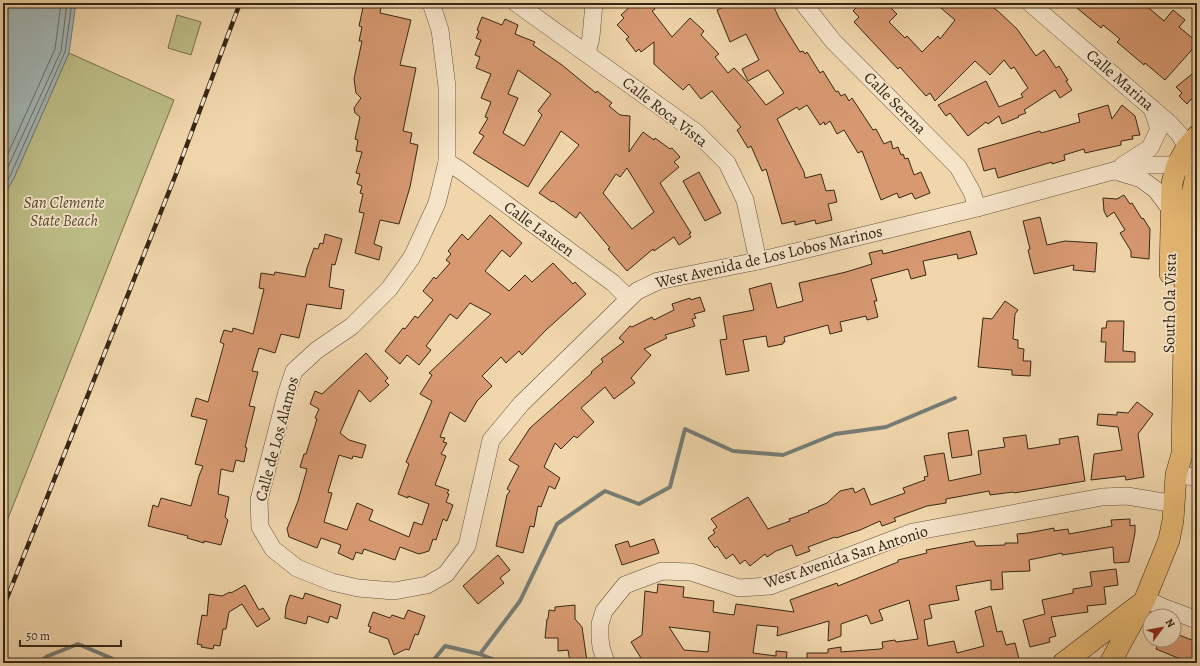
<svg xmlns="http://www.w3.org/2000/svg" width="1200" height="666" font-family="Alegreya,serif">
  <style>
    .green { fill: #bdbd87; stroke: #79724e }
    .water { fill: #a1b6b6; stroke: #767d76 }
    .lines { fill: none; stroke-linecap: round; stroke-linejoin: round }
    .shore { stroke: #6b6e66; stroke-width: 1 }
    .stream { stroke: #767d76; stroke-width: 4 }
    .building { fill: #d89971; stroke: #352716; fill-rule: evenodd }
    .minor-casing { stroke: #64533c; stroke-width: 18 }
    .major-casing { stroke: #352716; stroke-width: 22 }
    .minor { stroke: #f6e4c9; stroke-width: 17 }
    .major { stroke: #e8bb76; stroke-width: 21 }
    .rail-casing { stroke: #352716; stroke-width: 4.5 }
    .rail { stroke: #f6e4c9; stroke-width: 3; stroke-dasharray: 9; stroke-linecap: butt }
    .labels { text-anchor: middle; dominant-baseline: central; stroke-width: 3.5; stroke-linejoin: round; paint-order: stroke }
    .street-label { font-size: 16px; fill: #352716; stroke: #f6e4c9 }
    .park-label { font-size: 16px; font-style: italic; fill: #574c32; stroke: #f6e4c9 }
  </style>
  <rect width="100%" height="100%" fill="#f1d6ac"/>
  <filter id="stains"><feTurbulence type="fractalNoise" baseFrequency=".005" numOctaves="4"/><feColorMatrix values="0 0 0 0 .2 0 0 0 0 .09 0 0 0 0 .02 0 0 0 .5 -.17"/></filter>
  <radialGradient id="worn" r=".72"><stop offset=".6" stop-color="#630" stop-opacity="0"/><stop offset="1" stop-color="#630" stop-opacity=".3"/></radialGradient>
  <!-- green -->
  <g class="green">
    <path d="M177,15l24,7 -10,33 -23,-7z"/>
    <path d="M69,53l105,47 -171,431v-334l11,-19z"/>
  </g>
  <!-- water -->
  <path class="water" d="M3,3h73l-7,50 -55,125 -11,19z"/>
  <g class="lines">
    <!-- shore -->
    <g class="shore">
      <path d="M3,165l52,-116 6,-46"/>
      <path d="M3,178l58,-127 6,-48"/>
      <path d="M3,189l7,-13 55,-124 7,-49"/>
    </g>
    <!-- stream -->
    <g class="stream">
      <path d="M480,654l22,9"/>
      <path d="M38,663l10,-7 30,-12 33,14 5,5"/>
      <path d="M431,663l14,-17 35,8 40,-53 37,-77 48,-33 34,13 31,-17 15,-58 48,22 50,4 52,-21 51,-7 69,-29"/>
    </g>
  </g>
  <!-- building -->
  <g class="building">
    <path d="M364,3h18l-2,10 31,7 -11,45 16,3 -13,63 9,2 -2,10 8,2 -8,42 -11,37 -19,-4 -6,24 8,3 -3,13 -24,-7 9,-40 -5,-1 4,-18 -3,-1 2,-7 -5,-2 3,-10 -4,-1 6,-21 -6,-1 2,-11 -3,-1 5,-22 -5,-4 -1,-5 7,-10 -5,-5 -2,-14 8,-38h-3l3,-14 -3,-1z"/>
    <path d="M634,3h16l5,6 -3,2 20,26 18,-19 14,13 -3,4 18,19 -4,3 13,16 6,-5 17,18 15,19 18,-12 -16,-23 -20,11 -6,-12 17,-9 -13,-26 -16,8 -13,-32 15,-7h40l7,15 21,34 3,-1 2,3 2,-2 13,21 3,-2 13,21 2,-1 3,5 4,-2 4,7 3,-3 21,32 3,-1 8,15 7,-3 2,8 5,-2 3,8 2,-1 2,5 3,-1 6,17 7,-3 9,21 -15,6 -3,-6 -13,5 -2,-5 -16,7 -19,-49 -4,2 -14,-23 -7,4 -7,-13 -5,4 -1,-3 -4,3 -13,-20 -8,5 -2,-3 -20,12 27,53 1,6 16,-4 5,17 8,-1 3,12 -9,2 4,16 -16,4 -1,-4 -20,5v-4l-13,3 -16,-55 -4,2 -11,-25 -3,2 -11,-18 4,-3 -29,-36 -11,8 -12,-15 -6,6 -29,-26v-22l-13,10 -2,-3 -3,3 -10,-13 3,-2 -12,-12 7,-7 -3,-3z"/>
    <path d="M861,3h25l11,11 -8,8 16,16 2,-2 15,16 16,-16 2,3 15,-19 -20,-17h52l12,9 18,17 19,27 8,-6 12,18 3,-2 9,14 -2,1 6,9 -12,8 -5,-8 -31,20 2,3 -8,3 1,1 -17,7 -3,-8 -11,8 -2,-2 -18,14 -18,-23 -4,3 -8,-11 48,-24 13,26 24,-10 -2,-3 7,-6 -14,-21 -3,2 -7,-9 -14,15 -15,-14 -40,40 -5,-8 -4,3 -26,-29 -2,2 -44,-47 5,-5 -6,-6z"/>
    <path d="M1071,3h72l21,18 9,-11 12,10 -6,7 18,15v2l-32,36 -20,-17 -1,2 -27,-23 3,-3 -17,-14 -2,3z"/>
    <path d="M482,17l20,8 3,-6 13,6 -3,9 20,8 -2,3 29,20 34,28 1,-2 15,12 -3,3 11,9 10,1 -1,36 14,-20 11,8 1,-2 15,11 2,-1 8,9 -6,5 5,5 -19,16 31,50 -2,1 2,3 -12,8 -5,-8 -20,14 -1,-2 -26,22 -19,-22 2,-1 -30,-36 -4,6 -23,-17 -1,1 -13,-9 40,-48 -18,-14 -33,56 -55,-34 11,-17 -5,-3 9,-15 -3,-1 6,-15 -10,-4 10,-24 -15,-6 4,-11 -5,-2 6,-15 -5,-2 3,-7 -2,-1zM518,70l33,24 -13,17 4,4 -18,31 -21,-13 15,-35 -10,-4zM627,168l27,44 -22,17 -29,-36 13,-19 4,3z"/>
    <path d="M1197,70v35l-6,-6 -4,5 -8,-8 3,-3 -6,-6z"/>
    <path d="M1108,105l4,14 10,-14 13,11 5,19 -8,1 1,3 -12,2v4l-36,8 -1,-4 -20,6 1,5 -13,4v-2l-54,16 -3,-10 -11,3 -6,-22 62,-18 1,2 39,-11 -2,-8z"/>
    <path d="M699,172l22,41 -16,8 -22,-40z"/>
    <path d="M1124,195l6,9 2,-1 10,16 1,-1 7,11 -1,30 -18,-2v-6l-11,-18 5,-3 -11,-18 -7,5 -3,-6 -1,-13 14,1z"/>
    <path d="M490,215l32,28 -12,14 -8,-7 -17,21 24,20 16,-16 7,7 21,-19 20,21 2,-2 11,12 -40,36 -24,25 -3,-4 -13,12 -5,-6 -19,19 10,10 -15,15 -12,21 -15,-10 -10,25 5,1 -2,4 4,1 -6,11 5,2 -11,29 14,5 -2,3 2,1 -3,8 7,3 -6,16 -4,-2 -7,21 -3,-1 -4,12 -10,3 -19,-7 -5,13 -31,-11 -2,5 -6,-2 -3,8 -15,-7 3,-8 -20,-7 -4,10 -28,-11 -2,-8 11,-28 9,-32 -7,-2 4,-13h2l11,-35 -2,-1 4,-9 -9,-5 5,-13 7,3 44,-41 22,25 -3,3 4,4 -19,17 -11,-12 -19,43 9,7 17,5 -4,13 -9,-2 -1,3 -13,-4 -11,37 4,1 -8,29 23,8 10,-27 16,7 -4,10 40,17 5,-15 8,3 7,-21 -21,-8v2l-10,-4 11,-30 -3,-2 26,-61 -12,-7 12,-19 -3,-2 62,-59 -21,-11 -13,16 -7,-5 -24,32 5,4 -12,15 -12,-10 -7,9 -15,-13 18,-23 2,1 10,-13 3,2 15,-18 -10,-9 11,-14 2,2 14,-16 -4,-3 5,-6 -3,-3 14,-17 6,6z"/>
    <path d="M1040,217l7,28 18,-4 32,2 -2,29 -22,-2 1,-5 -40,9 -6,-24 2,-1 -7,-28z"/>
    <path d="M970,231l7,23 -19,5 -1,-5 -34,7 3,14 -15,4 -3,-10 -37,10 6,22h-3l4,16 -11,3 -1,-4 -26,6 2,9 -12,3 -2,-9 -44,12 1,5h-2v2l-15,3 -2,-11 -23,4 6,31 -23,4 -6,-35 7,-1 -4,-23 31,-6 -5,-21 22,-6 6,25 26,-7 -4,-18 47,-11 26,-8 -3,-11 13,-3 1,4z"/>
    <path d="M325,234l17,5 -7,26 -3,-1 -3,23 15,3 -3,19 -34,-5 -8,34 -18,-4 -6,19 -16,-5 -7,23 6,1 -9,34 6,1 -10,40 2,1 -3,14 -8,-2 -3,12 -12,-3 -3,25 11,3 -4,20 3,3 -7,25 -17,-4v2l-17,-5 1,-2 -40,-10 5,-21 5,2 3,-9 30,8 8,-30 4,-10 -8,-2 12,-44 -16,-4 5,-18 12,4 16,-58 -4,-2 4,-12 8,2 1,-4 20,6 11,-45 -5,-1 2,-15 13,2 1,-3 30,5 2,-9 7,-20 4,1 2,-6 3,1z"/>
    <path d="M700,297l5,14 -11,3 2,4 -4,1 3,7 -30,9 2,3 -23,11 7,6 -20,23 4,5 -21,16 -9,-12 -24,21 13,14 -17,16 -3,-2 -13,13 -6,-6 -11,24 16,11 -5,11 -6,-3 -8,21 -3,-1 -4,21 -4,-1 -7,27 -27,-7 11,-51 3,-4 -3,-2 12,-23 -10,-6 21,-32 62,-55 -1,-1 12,-10 -2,-3 23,-17 -5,-4 11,-12 2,1 20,-10 2,3 20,-10 -2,-6 18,-6 1,2z"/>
    <path d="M1005,301l13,9 -3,4 -2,25 5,1v8l6,1 -1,12h8l-1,15 -18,-1v-5l-34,-3 5,-49 9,1z"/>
    <path d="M1107,321h17l-1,30 12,1v10h-30l1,-20h-5l1,-14h4z"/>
    <path d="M1137,402l16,12 -15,20 6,43 -18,3 -1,-4 -34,4 3,-26 28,-4 -4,-23 -21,-2 1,-11 19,1v-3l11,1z"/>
    <path d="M968,430l4,25 -20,3 -4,-25z"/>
    <path d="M1026,435l2,14 32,-5 -1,-5 19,-3 7,45 -71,12 -1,-1 -23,3 -1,-4 -43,8v4l-19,3 -33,12 2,3 -14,5 -2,-5 -20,9 -24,8 -1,-1 -27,10 2,4 -14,5 -4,-11 -16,6 -9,6 -2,-3 -15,12 -5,-6 -5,4 -7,-10 -7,5 -9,-13 -2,2 -7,-10 7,-5 -2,-3 4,-3 -6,-8 37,-22 20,32 22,-8 -1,-2 20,-7 -1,-1 19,-8 13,-12 13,-3 2,5 9,-5 7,17 34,-12 -2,-5 22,-8 -1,-3 4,-1 -4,-20 20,-3 5,28 32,-7 -3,-23 27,-4 -2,-9z"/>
    <path d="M1130,519v7l5,-1v8l-6,29 -15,1 -1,-16 -51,8v-2l-33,7 1,11 -28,1 1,17 -12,1v-10l-35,6 3,14 -30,5 3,13 -8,2 4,26 26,-5 3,12 27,-7 -9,-35 16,-5 6,26 5,-1 4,14 9,-2 5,20h-213v-10h21v-4l13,-2v5l39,-3 3,-1 -1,-6 13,-2 1,2 22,-3 -9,-39 -30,10 4,10 -12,4 -4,-9 -26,9v12l-13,5 1,-20 -52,15 1,-9 -21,-2 -4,28 23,3v-5l11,1 -1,11h-142l-13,-21 11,-7 3,-44 12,2 1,-9 26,3 -1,10 31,4 -1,11 21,3 2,-11 58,8 -4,-12 47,-17 1,3 60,-24v-2l29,-7 -1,-3 48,-9 2,5 29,-1v-2h13l-1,-9 11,-1 26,-5v3l14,-2 1,5 43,-8 -1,-6zM669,627l41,5 -2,20 -24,-2z"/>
    <path d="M654,539l5,14 -37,12 -7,-20 13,-4 2,6z"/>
    <path d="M498,555l12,15 -10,8 4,5 -26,21 -15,-18z"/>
    <path d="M1116,569l2,16 -14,2 2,17 -19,2 1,6 -37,5 5,19 -7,2 1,4 -20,5 -7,-27 22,-6 -3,-14 31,-7v-4l19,-3 -2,-14z"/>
    <path d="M245,585l14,25 4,-2 7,11 -13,8 -15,-23 -13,8 -3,17h-3l-3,17 -6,-1 -1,4 -12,-2 1,-2 -5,-1 5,-29 5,1 2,-22 13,2 8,-4 1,1z"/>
    <path d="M305,593l36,12 -4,14 -7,-3 -2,7 -20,-7 -2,8 -21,-6 1,-11 4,-12 13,4z"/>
    <path d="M575,605v14l7,8 5,34 -17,1 -2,-12 -10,1v-13h-13l2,-19h1l1,-9 6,1v-4z"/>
    <path d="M408,610l17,6 -7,19 -3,-1 -6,16 -3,-1 -12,6 -6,-16 -19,-7 2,-5 -3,-1 5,-14 17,6 2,-3 12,4z"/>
    <path d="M1174,633l23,9v21h-7l-34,-14 4,-9h14z"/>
  </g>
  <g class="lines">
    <!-- minor casing -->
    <g class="minor-casing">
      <g id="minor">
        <path d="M431,3l9,27 7,57v75l-10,41 -25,54 -23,32 -37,37 -35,24 -23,21 -8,24 -27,105 1,27 13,22 24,19 35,14 26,6 36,3 33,-6 19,-11 21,-28 24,-106 30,-36 116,-113 21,-10 100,-20 219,-53 158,-43h42l12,2"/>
        <path d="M516,3l181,130 30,30 18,37 13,61"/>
        <path d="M803,3l30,38 125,126 14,25 5,16"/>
        <path d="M1030,3l140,121 10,11 12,23"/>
        <path d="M587,53l4,-16 3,-34"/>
        <path d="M447,162l13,8 153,113 15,15"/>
        <path d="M1123,165l27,-17 9,-19 -7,-21"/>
        <path d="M1115,171l26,8 15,11 15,20"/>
        <path d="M1176,475l21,2"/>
        <path d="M1145,599l20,9 32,12"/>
        <path d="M606,663l-5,-16 -1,-9v-14l4,-13 21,-26 37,-14 29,1 48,16 31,-2 143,-54 189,-35 25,-1 48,8"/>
      </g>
    </g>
    <!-- major casing -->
    <g class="major-casing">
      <g id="major">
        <path d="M1170,274l2,-91 5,-18 10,-18 10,-11"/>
        <path d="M1063,663l76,-58"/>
        <path d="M1110,663l35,-64 24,-59 4,-20 3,-45 6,-21 4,-231 11,-52"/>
      </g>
    </g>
    <!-- minor -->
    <use href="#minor" class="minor"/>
    <!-- major -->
    <use href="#major" class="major"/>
    <!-- rail casing -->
    <g class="rail-casing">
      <path id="rail" d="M3,608l173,-434 64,-171"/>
    </g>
    <!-- rail -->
    <use href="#rail" class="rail"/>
  </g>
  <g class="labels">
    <!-- street labels -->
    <g class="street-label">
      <text transform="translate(1120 80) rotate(41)">Calle Marina</text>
      <text transform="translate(895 103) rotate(45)">Calle Serena</text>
      <text transform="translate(665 112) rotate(38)">Calle Roca Vista</text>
      <text transform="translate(539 229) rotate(36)">Calle Lasuen</text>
      <text transform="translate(769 257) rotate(-13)">West Avenida de Los Lobos Marinos</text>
      <text transform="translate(1170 303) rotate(-89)">South Ola Vista</text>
      <text transform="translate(277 439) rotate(-75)">Calle de Los Alamos</text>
      <text transform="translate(846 557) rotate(-18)">West Avenida San Antonio</text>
    </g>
    <!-- park labels -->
    <g class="park-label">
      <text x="64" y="203">San Clemente<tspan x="64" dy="18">State Beach</tspan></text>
    </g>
  </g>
  <!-- margin -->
  <rect width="1200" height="666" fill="none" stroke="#f1d6ac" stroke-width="16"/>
  <rect x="4" y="4" width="1192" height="658" fill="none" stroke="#352716" stroke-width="2"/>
  <rect x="8" y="8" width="1184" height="650" fill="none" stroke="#352716"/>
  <!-- north arrow -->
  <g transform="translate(1162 628) rotate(58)"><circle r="19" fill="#f6e4c9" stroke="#a99881"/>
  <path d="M0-3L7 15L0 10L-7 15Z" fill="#8f2418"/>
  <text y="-6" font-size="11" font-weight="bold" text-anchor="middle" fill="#352716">N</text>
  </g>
  <!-- scale -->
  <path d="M20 640v6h101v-6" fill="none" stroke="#352716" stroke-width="2"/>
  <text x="26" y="640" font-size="12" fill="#352716" stroke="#f6e4c9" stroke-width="3" paint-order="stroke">50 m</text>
  <rect width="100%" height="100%" filter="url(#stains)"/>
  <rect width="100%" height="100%" fill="url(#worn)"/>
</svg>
